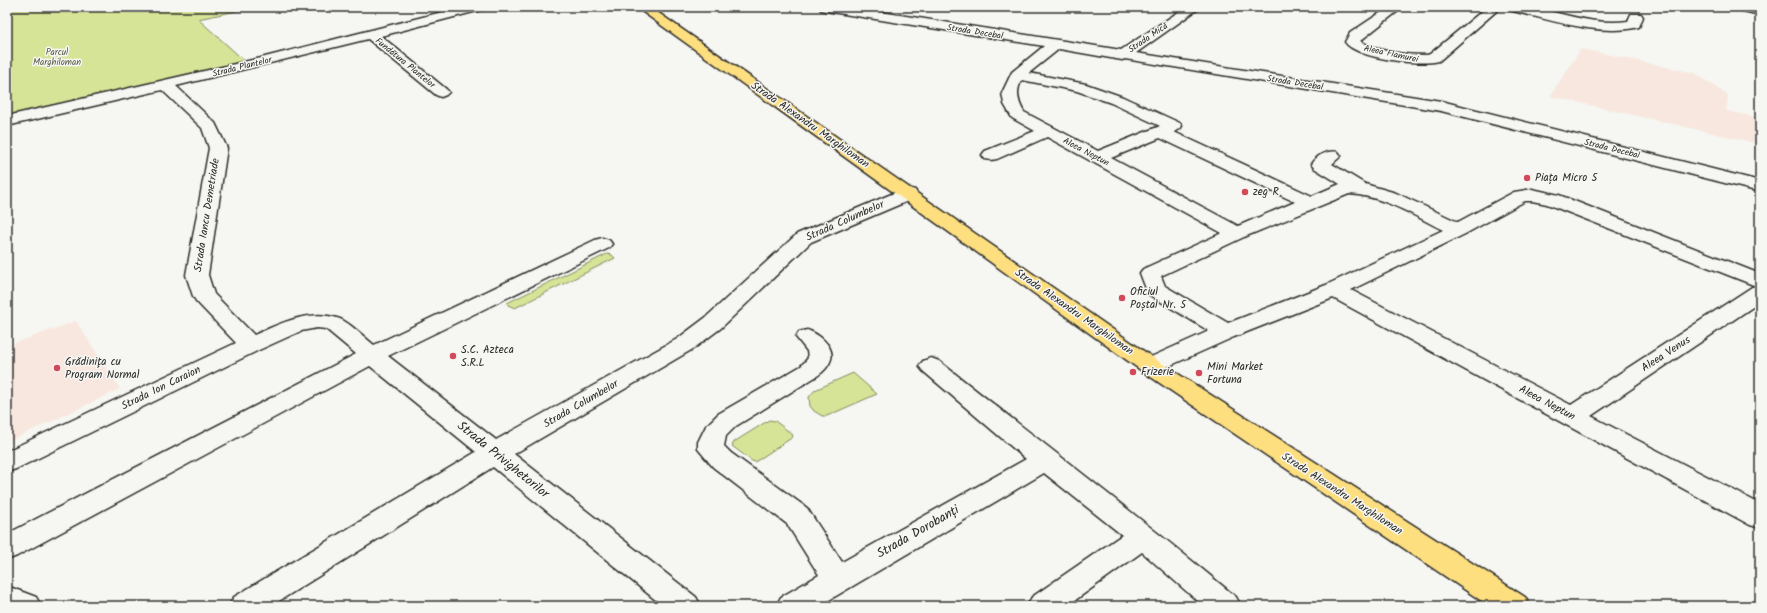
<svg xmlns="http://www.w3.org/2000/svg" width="1767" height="613" font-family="Kalam,sans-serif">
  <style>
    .built { fill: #f8e7de }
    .green { fill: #d6e497; stroke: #808861 }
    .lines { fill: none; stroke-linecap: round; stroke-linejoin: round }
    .minor-casing { stroke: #2b2b2b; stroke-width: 3 }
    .major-casing { stroke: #2b2b2b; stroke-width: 3 }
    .minor { fill: #f6f6f2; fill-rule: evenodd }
    .major { fill: #fedf80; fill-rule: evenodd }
    .poi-dot { fill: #d1495b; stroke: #f6f6f2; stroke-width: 1.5 }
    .labels { text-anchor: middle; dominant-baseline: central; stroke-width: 3; stroke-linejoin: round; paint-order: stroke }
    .far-street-label { font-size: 9px; fill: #2b2b2b; stroke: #f6f6f2 }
    .far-park-label { font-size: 9px; fill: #565946; stroke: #f6f6f2 }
    .street-label { font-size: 11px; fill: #2b2b2b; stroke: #f6f6f2 }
    .poi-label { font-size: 11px; fill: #2b2b2b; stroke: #f6f6f2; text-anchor: start }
    .near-street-label { font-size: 13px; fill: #2b2b2b; stroke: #f6f6f2 }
  </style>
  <rect width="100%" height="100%" fill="#f6f6f2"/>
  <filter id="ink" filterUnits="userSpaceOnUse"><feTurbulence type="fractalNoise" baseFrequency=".025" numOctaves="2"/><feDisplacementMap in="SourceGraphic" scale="8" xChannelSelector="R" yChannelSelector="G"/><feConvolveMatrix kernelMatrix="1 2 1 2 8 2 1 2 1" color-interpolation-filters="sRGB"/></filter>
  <g filter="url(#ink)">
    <!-- built -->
    <g class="built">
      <path d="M1581,49l114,24 33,23 -2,15 34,7v26l-210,-48z"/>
      <path d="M76,321l44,68 -113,53v-96z"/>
    </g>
    <!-- green -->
    <g class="green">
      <path d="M7,7h249l-58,12 50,45 -241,55z"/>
      <path d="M607,254l5,1 3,3 -100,50 -7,-3 -1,-2z"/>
      <path d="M853,373l24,21 -50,22h-5l-8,-5 -4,-5 -1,-9 6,-7z"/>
      <path d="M769,420l6,1 17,13 1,3 -38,25 -3,-1 -20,-15 2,-4z"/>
    </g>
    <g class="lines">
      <!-- minor casing -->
      <g class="minor-casing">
        <g id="minor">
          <path d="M462,7h21l-2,3 -100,26 65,53 3,3 -3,3 -5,2 -5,-2 -68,-56 -192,47 39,37 12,25 -19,127 6,19 40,41c27,-12 57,-27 86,-16 10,4 25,19 34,26l221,-105 7,-2 7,2 3,4 -3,4 -221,108 108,84 181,-101 28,-21 92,-84 104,-44 7,-2 7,2 2,4 -2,4 -104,44 -90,86 -28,21 -179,105 182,143 5,9h-38l-170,-139 -222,139h-42l5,-9 242,-145 -106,-86 -353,190 -10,4v-26l349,-180 -30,-25 -9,-1 -16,3 -42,19 -243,119 -9,3v-21l229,-108 -40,-42 -3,-5 -7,-21 23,-127 -7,-20 -40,-38 -155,36v-10l254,-58z"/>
          <path d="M819,7h30l272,43 65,-43h15l-65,46 305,48 319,80v11l-319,-81 -316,-52 -3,1 -63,-11 -30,24 57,11 37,13 57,26 2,3 -2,3 -6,3 138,64 28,-12 -26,-16 -3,-4c6,-9 17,-14 27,-12l3,4 -9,8 33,20 31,9 62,29 56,-30 18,-3 27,6 201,79v28l-169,114 169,88v24l-10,-3 -417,-227 -99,39 -76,34 -8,3 -8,-3 -4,-5 4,-5 67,-30 -61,-37 -8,-21 3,-4 79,-36 -175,-96 -50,22 -6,1 -6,-1 -3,-4 3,-4 50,-20 -23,-13 -8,-14 -2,-11 10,-21 32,-26 -219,-35 -4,-1zM1022,80l55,11 34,12 49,23 -62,25 -74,-39c-6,-10 -9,-21 -2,-32zM1160,138l135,64 -57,24 -127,-68zM1349,194c34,2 64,21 94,36l-117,55 -98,38 -63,-37 -4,-10 83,-39zM1525,201h7l15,3 209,82 -4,1 -181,118 -220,-115 114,-56z"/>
          <path d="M1389,7h14l-43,34c19,11 45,14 67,14l3,-1 57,-47h14l-62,54c-19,5 -82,-2 -94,-19l5,-9z"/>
          <path d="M1507,7c8,0 16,-1 24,0 31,6 65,19 97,14l3,-7h10l2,3 -4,10c-40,10 -92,-8 -130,-17z"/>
          <path d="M1737,7h23v8l-21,-5z"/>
          <path d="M807,330c10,3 28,16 24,29 -2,7 -8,13 -14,17l-81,50 -10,10 -2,10 7,7 76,55 35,54 184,-103 -103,-88 -4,-5 4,-5 8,-3 8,3c99,79 200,155 297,236l5,9h-38l-61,-54 -75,54h-40l5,-9 90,-62 -78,-62 -225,133h-43l5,-9 38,-22 -32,-51 -74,-57 -15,-18v-7l8,-16 12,-12 83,-48 7,-8 -1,-7 -11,-14 3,-5z"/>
          <path d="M7,586l29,11 5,9h-34z"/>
        </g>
      </g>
      <!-- major casing -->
      <g class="major-casing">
        <path id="major" d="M636,7h14l508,354 367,236 5,9h-41l-347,-235z"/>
      </g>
      <!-- minor -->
      <use href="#minor" class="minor"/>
      <!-- major -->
      <use href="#major" class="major"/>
    </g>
  </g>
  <!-- markers -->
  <g class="poi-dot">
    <circle cx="1527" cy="178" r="4"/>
    <circle cx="1245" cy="192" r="4"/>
    <circle cx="1122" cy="298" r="4"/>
    <circle cx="453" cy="356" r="4"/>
    <circle cx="57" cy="368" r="4"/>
    <circle cx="1133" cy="372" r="4"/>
    <circle cx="1199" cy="373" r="4"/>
  </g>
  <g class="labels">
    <!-- far-street labels -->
    <g class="far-street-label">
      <text transform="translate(975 32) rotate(9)">Strada Decebal</text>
      <text transform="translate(1148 38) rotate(-34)">Strada Mică</text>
      <text transform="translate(1391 54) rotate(12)">Aleea Flamurei</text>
      <text transform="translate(405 63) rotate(39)">Fundătura Plantelor</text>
      <text transform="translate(242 67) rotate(-14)">Strada Plantelor</text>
      <text transform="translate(1295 83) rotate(9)">Strada Decebal</text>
      <text transform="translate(1612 149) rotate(14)">Strada Decebal</text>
      <text transform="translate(1086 152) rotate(28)">Aleea Neptun</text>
    </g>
    <!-- far-park labels -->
    <g class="far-park-label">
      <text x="57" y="52">Parcul<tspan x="57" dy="10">Marghiloman</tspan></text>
    </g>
    <!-- street labels -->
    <g class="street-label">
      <text transform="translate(810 125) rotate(35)">Strada Alexandru Marghiloman</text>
      <text transform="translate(207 215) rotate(-81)">Strada Iancu Demetriade</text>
      <text transform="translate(845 221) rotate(-24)">Strada Columbelor</text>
      <text transform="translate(1074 312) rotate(35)">Strada Alexandru Marghiloman</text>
      <text transform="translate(1666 354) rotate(-33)">Aleea Venus</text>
      <text transform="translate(161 388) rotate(-26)">Strada Ion Caraion</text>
      <text transform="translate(1547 403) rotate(28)">Aleea Neptun</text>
      <text transform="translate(581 404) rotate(-30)">Strada Columbelor</text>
      <text transform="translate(1342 494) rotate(33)">Strada Alexandru Marghiloman</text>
    </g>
    <!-- poi labels -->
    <g class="poi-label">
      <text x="1535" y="178">Piața Micro 5</text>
      <text x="1253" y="192">zeg R</text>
      <text x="1130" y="292">Oficiul<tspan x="1130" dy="13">Poștal Nr. 5</tspan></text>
      <text x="461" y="350">S.C. Azteca<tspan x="461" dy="13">S.R.L</tspan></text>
      <text x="65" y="362">Grădiniţa cu<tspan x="65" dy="13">Program Normal</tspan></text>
      <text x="1207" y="367">Mini Market<tspan x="1207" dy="13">Fortuna</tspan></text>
      <text x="1141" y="372">Frizerie</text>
    </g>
    <!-- near-street labels -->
    <g class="near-street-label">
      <text transform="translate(503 460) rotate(39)">Strada Privighetorilor</text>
      <text transform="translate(918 532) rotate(-30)">Strada Dorobanți</text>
    </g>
  </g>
  <!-- margin -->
  <rect width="1767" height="613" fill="none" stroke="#f6f6f2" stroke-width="24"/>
  <rect x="12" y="12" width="1743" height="589" fill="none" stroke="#2b2b2b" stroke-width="1.5" filter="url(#ink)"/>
</svg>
